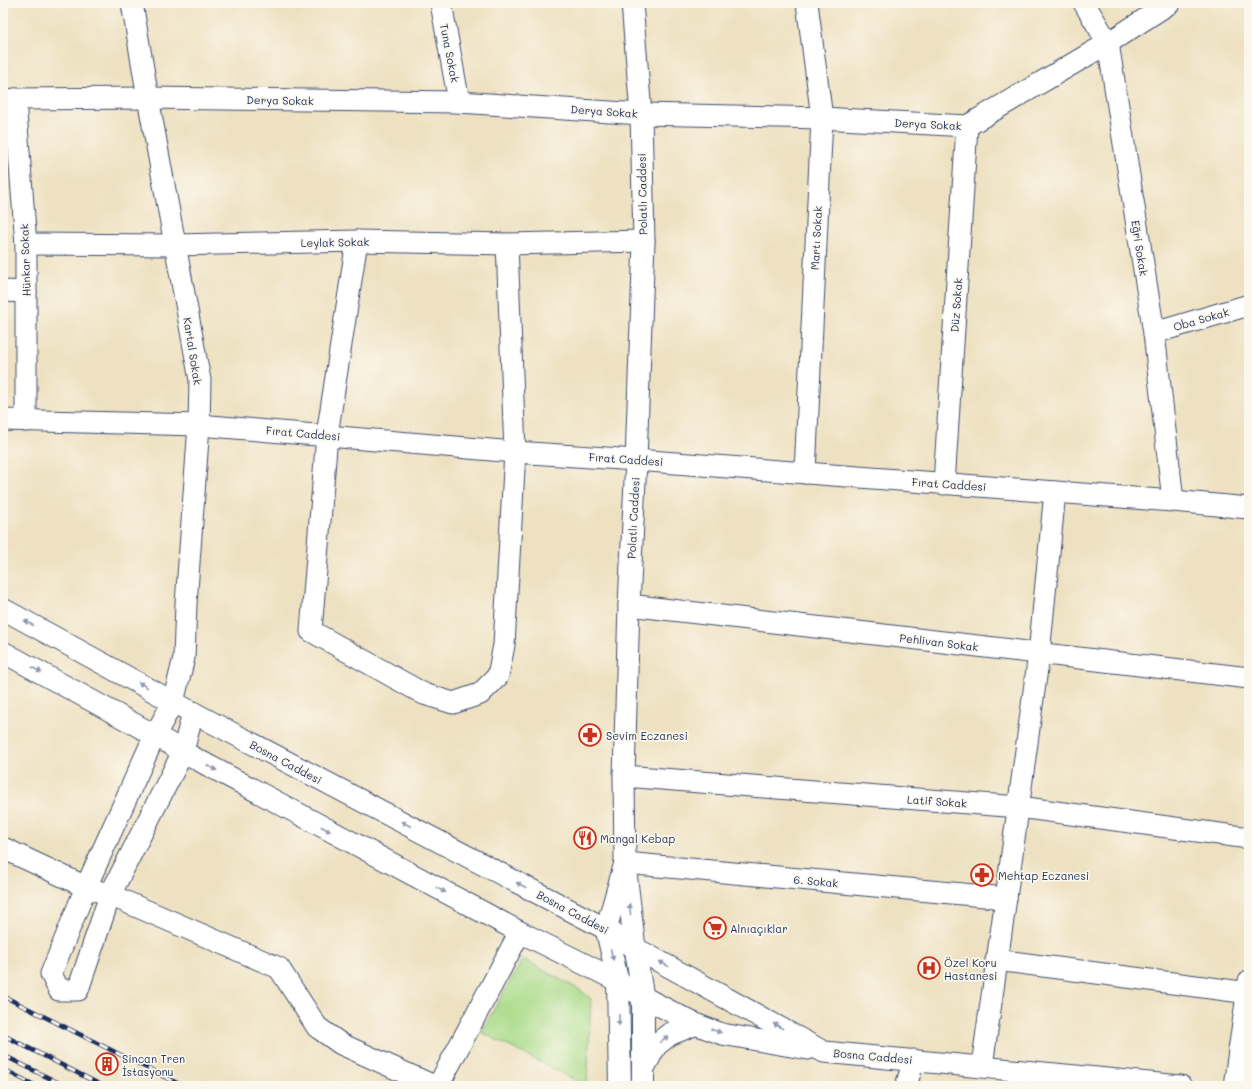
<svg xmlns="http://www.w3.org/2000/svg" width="1252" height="1089" font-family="Mali,sans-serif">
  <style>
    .green { fill: #aadc8b; stroke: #628674 }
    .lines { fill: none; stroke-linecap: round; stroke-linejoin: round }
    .minor-casing { stroke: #3b4a6d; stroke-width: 23 }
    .major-casing { stroke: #3b4a6d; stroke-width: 24 }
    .minor { stroke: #fff; stroke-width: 21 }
    .major { stroke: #fff; stroke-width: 22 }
    .rail-casing { stroke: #1b2f5e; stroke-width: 4.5 }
    .rail { stroke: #fbf7ec; stroke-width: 3; stroke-dasharray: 9; stroke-linecap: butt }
    .oneway { fill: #8d97ae }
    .labels { text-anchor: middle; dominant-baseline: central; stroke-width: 3.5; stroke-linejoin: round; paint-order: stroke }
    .street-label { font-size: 11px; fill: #1b2f5e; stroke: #fbf7ec }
    .poi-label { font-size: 11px; fill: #1b2f5e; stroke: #fbf7ec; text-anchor: start }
  </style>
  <rect width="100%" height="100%" fill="#fbf7ec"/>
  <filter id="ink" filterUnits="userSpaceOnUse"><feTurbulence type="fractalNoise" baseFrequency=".025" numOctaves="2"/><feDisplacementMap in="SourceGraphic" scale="8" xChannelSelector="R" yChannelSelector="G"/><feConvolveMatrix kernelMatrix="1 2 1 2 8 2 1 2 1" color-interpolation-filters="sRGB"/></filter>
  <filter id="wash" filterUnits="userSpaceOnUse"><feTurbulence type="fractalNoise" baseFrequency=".012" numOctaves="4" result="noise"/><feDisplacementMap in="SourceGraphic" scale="16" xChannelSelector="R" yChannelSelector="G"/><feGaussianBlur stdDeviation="0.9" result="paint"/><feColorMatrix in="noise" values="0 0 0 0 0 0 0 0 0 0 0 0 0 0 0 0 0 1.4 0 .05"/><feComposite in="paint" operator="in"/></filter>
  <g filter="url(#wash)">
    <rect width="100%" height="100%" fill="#eee1c1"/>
    <!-- green -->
    <path class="green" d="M523,959l57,31 11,9 -4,87 -106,-54z"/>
  </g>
  <g filter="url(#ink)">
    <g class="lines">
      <!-- minor casing -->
      <g class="minor-casing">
        <g id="minor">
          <path d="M132,3l16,95 52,282 -1,45 -13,179 -2,54 -11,44 -18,33 -69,152 -35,87 8,16h19l32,-95 73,-143 10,-40"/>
          <path d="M441,3l18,99"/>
          <path d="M1084,3l24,40 46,290 19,168"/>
          <path d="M15,99l11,145v177"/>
          <path d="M3,101l12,-2 133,-1 311,4 182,12 181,4 145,8 141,-83 62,-40"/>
          <path d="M357,241l-30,194 -16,196 113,63 29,9 27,-9 18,-18 6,-31 11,-193 -8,-208"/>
          <path d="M26,244l149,1 182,-4 150,3 137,-3"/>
          <path d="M3,291l23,1"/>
          <path d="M1154,333l95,-28"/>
          <path d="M3,420l196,5 316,27 121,8 537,41 76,7"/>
          <path d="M805,473l17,-355 -15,-115"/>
          <path d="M944,484l23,-358"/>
          <path d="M629,605l620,73"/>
          <path d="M3,609l170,93 433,227 29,19 189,104 357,34"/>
          <path d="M3,652l164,90 16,10 337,180 98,49 25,16 52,27 27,10 86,15"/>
          <path d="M624,776l395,31 230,31"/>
          <path d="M3,848l83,39 24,8 169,73 38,59 24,17 93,42"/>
          <path d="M625,863l381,35"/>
          <path d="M626,872l9,76 8,49"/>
          <path d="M996,960l253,33"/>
          <path d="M618,981l-12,-52 19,-66 -1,-87 5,-171 7,-145 8,-219 -3,-127 -9,-111"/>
          <path d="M982,1066l24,-168 33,-244 16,-162"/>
          <path d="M438,1086l82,-154"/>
          <path d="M906,1086l8,-26"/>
          <path d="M1234,1086l15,-105"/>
        </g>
      </g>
      <!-- major casing -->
      <g class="major-casing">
        <g id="major">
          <path d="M618,981l2,105"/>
          <path d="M643,997v89"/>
          <path d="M644,1067l12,-22 14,-11 25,-10"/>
        </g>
      </g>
      <!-- minor -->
      <use href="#minor" class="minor"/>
      <!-- major -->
      <use href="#major" class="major"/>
      <!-- rail casing -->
      <g class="rail-casing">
        <g id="rail">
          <path d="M3,996l180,90"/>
          <path d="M3,1035l100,51"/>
          <path d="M3,1055l62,31"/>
          <path d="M3,1069l33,17"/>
        </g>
      </g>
      <!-- rail -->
      <use href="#rail" class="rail"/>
    </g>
    <!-- one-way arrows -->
    <defs><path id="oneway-solid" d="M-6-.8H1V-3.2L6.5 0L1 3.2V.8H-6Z"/></defs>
    <g class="oneway">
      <use href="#oneway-solid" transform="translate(29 623) rotate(-151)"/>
      <use href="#oneway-solid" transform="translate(37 670) rotate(29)"/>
      <use href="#oneway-solid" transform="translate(143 685) rotate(-151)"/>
      <use href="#oneway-solid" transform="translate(212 768) rotate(28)"/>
      <use href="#oneway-solid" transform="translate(406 824) rotate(-152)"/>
      <use href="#oneway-solid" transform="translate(326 829) rotate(28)"/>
      <use href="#oneway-solid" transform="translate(521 885) rotate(-152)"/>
      <use href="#oneway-solid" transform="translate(441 890) rotate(28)"/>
      <use href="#oneway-solid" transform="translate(630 909) rotate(-96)"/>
      <use href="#oneway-solid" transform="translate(612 955) rotate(76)"/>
      <use href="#oneway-solid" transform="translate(664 964) rotate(-151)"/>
      <use href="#oneway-solid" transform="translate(619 1020) rotate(89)"/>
      <use href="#oneway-solid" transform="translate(778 1026) rotate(-151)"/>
      <use href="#oneway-solid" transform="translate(716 1031) rotate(19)"/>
      <use href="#oneway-solid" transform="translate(664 1039) rotate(-37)"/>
    </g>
  </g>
  <!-- icons -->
  <defs>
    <g id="pharmacy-ring" transform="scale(1.15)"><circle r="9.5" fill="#fbf7ec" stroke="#c8321e" stroke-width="1.5"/><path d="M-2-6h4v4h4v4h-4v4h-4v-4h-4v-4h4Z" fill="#c8321e"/></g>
    <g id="restaurant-ring" transform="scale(1.15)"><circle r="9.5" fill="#fbf7ec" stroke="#c8321e" stroke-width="1.5"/><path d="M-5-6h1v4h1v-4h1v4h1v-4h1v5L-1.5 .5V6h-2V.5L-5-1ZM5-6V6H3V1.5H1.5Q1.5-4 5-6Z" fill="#c8321e"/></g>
    <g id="supermarket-ring" transform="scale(1.15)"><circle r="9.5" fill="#fbf7ec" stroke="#c8321e" stroke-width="1.5"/><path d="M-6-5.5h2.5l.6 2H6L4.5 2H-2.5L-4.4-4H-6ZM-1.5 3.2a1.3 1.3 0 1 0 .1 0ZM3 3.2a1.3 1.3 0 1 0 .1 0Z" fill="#c8321e"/></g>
    <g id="hospital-ring" transform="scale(1.15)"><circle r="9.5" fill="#fbf7ec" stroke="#c8321e" stroke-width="1.5"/><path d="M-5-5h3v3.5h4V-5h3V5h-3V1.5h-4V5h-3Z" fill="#c8321e"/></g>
    <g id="building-ring" transform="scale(1.15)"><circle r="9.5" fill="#fbf7ec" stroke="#c8321e" stroke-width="1.5"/><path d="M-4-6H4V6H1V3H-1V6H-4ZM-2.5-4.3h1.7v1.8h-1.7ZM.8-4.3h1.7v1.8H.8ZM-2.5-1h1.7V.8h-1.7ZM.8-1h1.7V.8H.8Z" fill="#c8321e"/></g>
  </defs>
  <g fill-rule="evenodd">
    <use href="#pharmacy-ring" x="590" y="735"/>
    <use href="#restaurant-ring" x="585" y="838"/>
    <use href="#pharmacy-ring" x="982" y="875"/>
    <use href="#supermarket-ring" x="715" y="928"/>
    <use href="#hospital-ring" x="929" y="968"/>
    <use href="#building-ring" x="107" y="1064"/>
  </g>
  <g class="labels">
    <!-- street labels -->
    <g class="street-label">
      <text transform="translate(450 53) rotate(79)">Tuna Sokak</text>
      <text transform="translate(280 100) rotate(1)">Derya Sokak</text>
      <text transform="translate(604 111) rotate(4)">Derya Sokak</text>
      <text transform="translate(928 124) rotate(3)">Derya Sokak</text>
      <text transform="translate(642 194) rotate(-91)">Polatlı Caddesi</text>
      <text transform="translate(816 238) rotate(-87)">Martı Sokak</text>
      <text transform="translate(335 242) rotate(-1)">Leylak Sokak</text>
      <text transform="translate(1140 248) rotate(81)">Eğri Sokak</text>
      <text transform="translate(25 260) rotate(-92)">Hünkar Sokak</text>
      <text transform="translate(956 305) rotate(-86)">Düz Sokak</text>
      <text transform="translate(1201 319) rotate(-16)">Oba Sokak</text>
      <text transform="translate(193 351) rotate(81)">Kartal Sokak</text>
      <text transform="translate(303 433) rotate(5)">Fırat Caddesi</text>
      <text transform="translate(626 459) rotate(4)">Fırat Caddesi</text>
      <text transform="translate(949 484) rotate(4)">Fırat Caddesi</text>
      <text transform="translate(633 518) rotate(-87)">Polatlı Caddesi</text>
      <text transform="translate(939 642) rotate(7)">Pehlivan Sokak</text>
      <text transform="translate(286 762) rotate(28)">Bosna Caddesi</text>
      <text transform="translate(937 801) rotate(4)">Latif Sokak</text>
      <text transform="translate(816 881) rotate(5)">6. Sokak</text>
      <text transform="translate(573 912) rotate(28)">Bosna Caddesi</text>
      <text transform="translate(873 1056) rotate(5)">Bosna Caddesi</text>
    </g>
    <!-- poi labels -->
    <g class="poi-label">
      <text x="606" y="735">Sevim Eczanesi</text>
      <text x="600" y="838">Mangal Kebap</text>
      <text x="998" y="875">Mehtap Eczanesi</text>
      <text x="730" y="928">Alnıaçıklar</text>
      <text x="944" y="962">Özel Koru<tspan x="944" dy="13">Hastanesi</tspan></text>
      <text x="122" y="1058">Sincan Tren<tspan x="122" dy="13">İstasyonu</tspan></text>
    </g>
  </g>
  <!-- margin -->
  <rect width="1252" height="1089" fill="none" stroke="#fbf7ec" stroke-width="16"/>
</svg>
